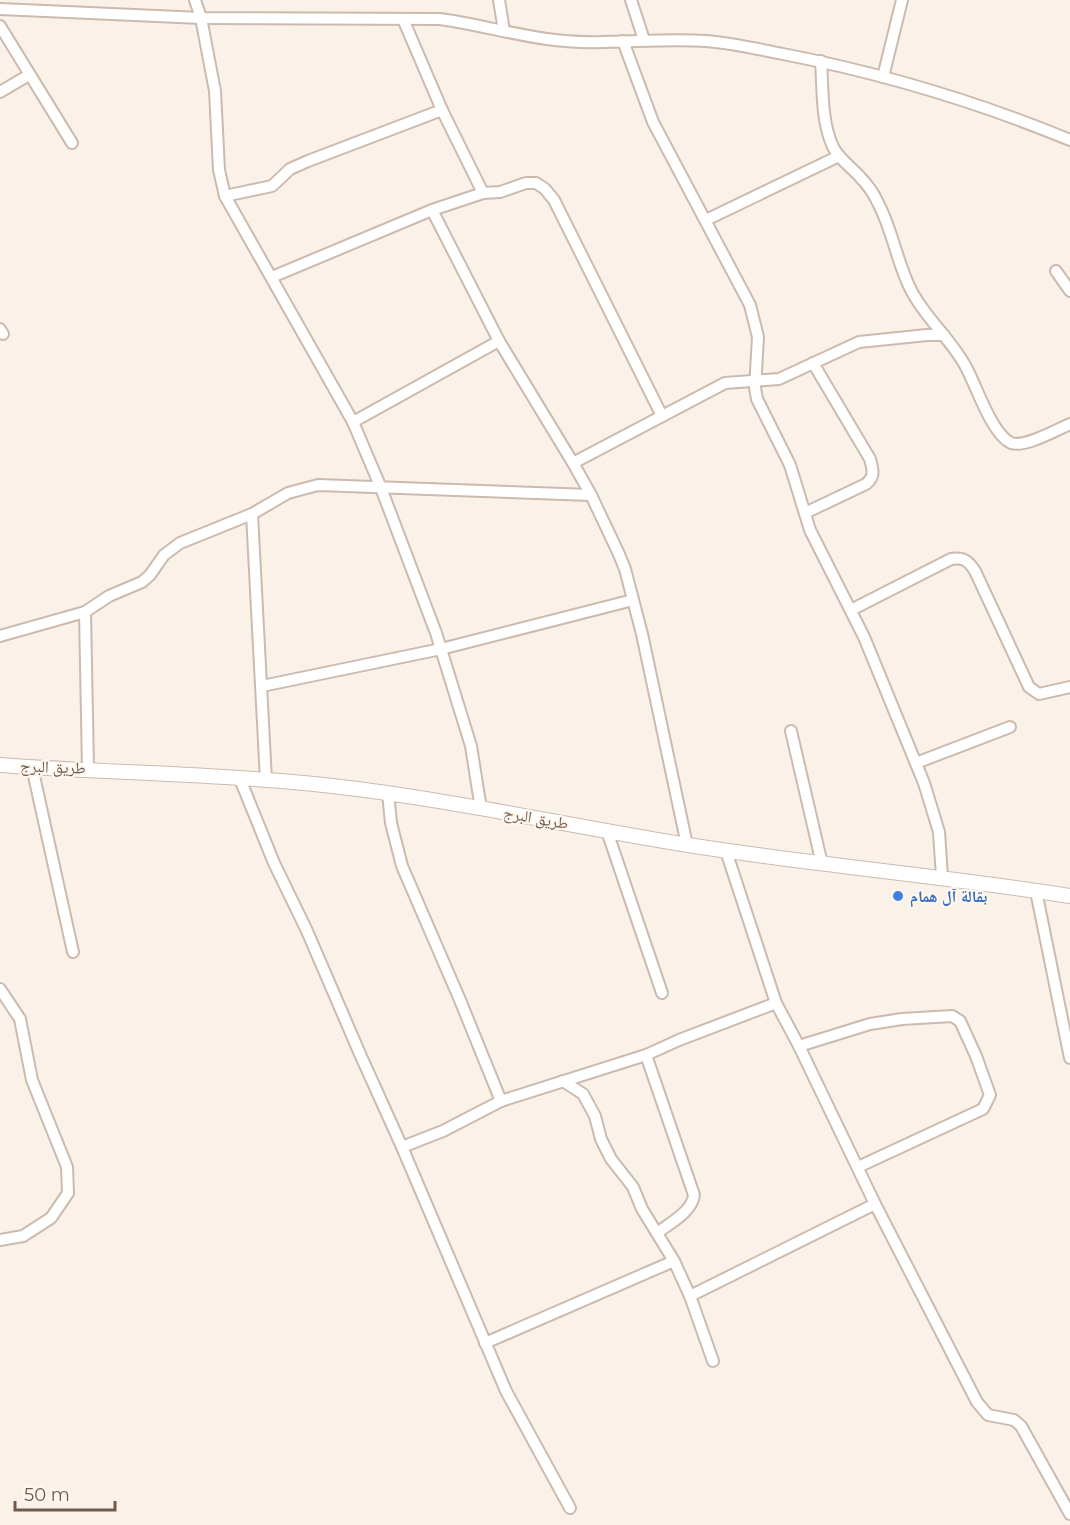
<svg xmlns="http://www.w3.org/2000/svg" width="1070" height="1525" font-family="Montserrat,'Noto Naskh Arabic',sans-serif">
  <style>
    .lines { fill: none; stroke-linecap: round; stroke-linejoin: round }
    .minor-casing { stroke: #ccbaaf; stroke-width: 14 }
    .tertiary-casing { stroke: #ccbaaf; stroke-width: 16 }
    .minor { stroke: #fff; stroke-width: 10 }
    .tertiary { stroke: #fff; stroke-width: 14 }
    .shop-dot { fill: #3f7fe0; stroke: #fdf7ee; stroke-width: 2 }
    .labels { text-anchor: middle; dominant-baseline: central; stroke-width: 4.5; stroke-linejoin: round; paint-order: stroke }
    .street-label { font-size: 16px; fill: #72594e; stroke: #fdf7ee }
    .shop-label { font-size: 16px; font-weight: bold; fill: #366cbe; stroke: #fdf7ee; text-anchor: start }
  </style>
  <rect width="100%" height="100%" fill="#faf2e8"/>
  <g class="lines">
    <!-- minor casing -->
    <g class="minor-casing">
      <g id="minor">
        <path d="M195,0l6,18 14,73 4,79 6,26 128,226 28,66 55,145 35,113 10,63"/>
        <path d="M499,0l5,31"/>
        <path d="M631,0l13,40"/>
        <path d="M0,9l201,9 239,1c36,5 71,15 107,20 53,8 107,-2 159,2 26,2 51,8 77,13 98,19 195,48 287,86"/>
        <path d="M403,19l39,91 41,83"/>
        <path d="M0,26l72,117"/>
        <path d="M623,41l30,81 97,183 8,32 -3,51 2,11 33,66 20,65 54,107 60,146 15,49 3,45"/>
        <path d="M821,61c2,28 0,60 12,86 6,12 18,20 27,30 7,7 14,17 18,26 15,28 19,61 34,89 15,28 41,49 55,77 10,19 25,65 44,74 14,5 45,-13 59,-19"/>
        <path d="M883,77l19,-77"/>
        <path d="M0,92l29,-17"/>
        <path d="M225,196l47,-10 18,-17 18,-8 134,-51"/>
        <path d="M432,210l67,131 74,122 18,32 27,57 7,17 17,65 45,211"/>
        <path d="M706,220l133,-64"/>
        <path d="M1056,271l14,20"/>
        <path d="M272,277l160,-67 51,-17 17,-1 26,-9h10l9,6 9,11 108,216"/>
        <path d="M0,329l3,5"/>
        <path d="M353,422l146,-81"/>
        <path d="M573,463l152,-80 54,-4 80,-37 68,-7h17"/>
        <path d="M805,513l61,-29c9,-7 7,-14 4,-25l-57,-96"/>
        <path d="M252,514l14,266"/>
        <path d="M851,610l100,-51c12,-2 17,1 24,12l54,116 10,7 31,-7"/>
        <path d="M85,612l3,157"/>
        <path d="M0,636l85,-24 24,-16 33,-14 8,-7 14,-20 16,-12 72,-29 36,-21 30,-8 273,10"/>
        <path d="M262,686l179,-37 192,-49"/>
        <path d="M791,731l31,133"/>
        <path d="M916,763l94,-36"/>
        <path d="M32,767l41,185"/>
        <path d="M240,779l34,84 33,68 53,123 42,93 104,244 64,117"/>
        <path d="M388,793l3,30 11,43 58,134 41,101"/>
        <path d="M607,831l55,162"/>
        <path d="M726,851l50,152 23,43 76,158 102,198 11,13 26,5 7,6 49,88"/>
        <path d="M1036,891l34,167"/>
        <path d="M0,989l20,30 12,61 35,87 1,26 -17,25 -28,18 -23,4"/>
        <path d="M799,1046l71,-22 32,-5 50,-3 8,5 16,35 14,39 -7,14 -125,58"/>
        <path d="M646,1055l48,140c-2,17 -24,28 -37,38"/>
        <path d="M563,1081l20,13 12,22 6,23 10,20 22,28 9,22 32,52"/>
        <path d="M402,1147l41,-16 58,-30 145,-46 33,-15 97,-37"/>
        <path d="M690,1296l185,-92"/>
        <path d="M485,1343l189,-82 16,35 23,65"/>
      </g>
    </g>
    <!-- tertiary casing -->
    <g class="tertiary-casing">
      <path id="tertiary" d="M0,765c104,8 210,8 314,19 126,13 250,41 374,61 127,20 255,31 382,51"/>
    </g>
    <!-- minor -->
    <use href="#minor" class="minor"/>
    <!-- tertiary -->
    <use href="#tertiary" class="tertiary"/>
  </g>
  <!-- markers -->
  <circle class="shop-dot" cx="898" cy="896" r="6"/>
  <g class="labels">
    <!-- street labels -->
    <g class="street-label">
      <text transform="translate(53 767) rotate(2)">طريق البرج</text>
      <text transform="translate(536 818) rotate(10)">طريق البرج</text>
    </g>
    <!-- shop labels -->
    <g class="shop-label">
      <text x="910" y="896">بقالة آل همام</text>
    </g>
  </g>
  <!-- scale -->
  <path d="M15 1501v9h100v-9" fill="none" stroke="#72594e" stroke-width="3"/>
  <text x="24" y="1501" font-size="18" fill="#72594e" stroke="#fdf7ee" stroke-width="4.5" paint-order="stroke">50 m</text>
</svg>
